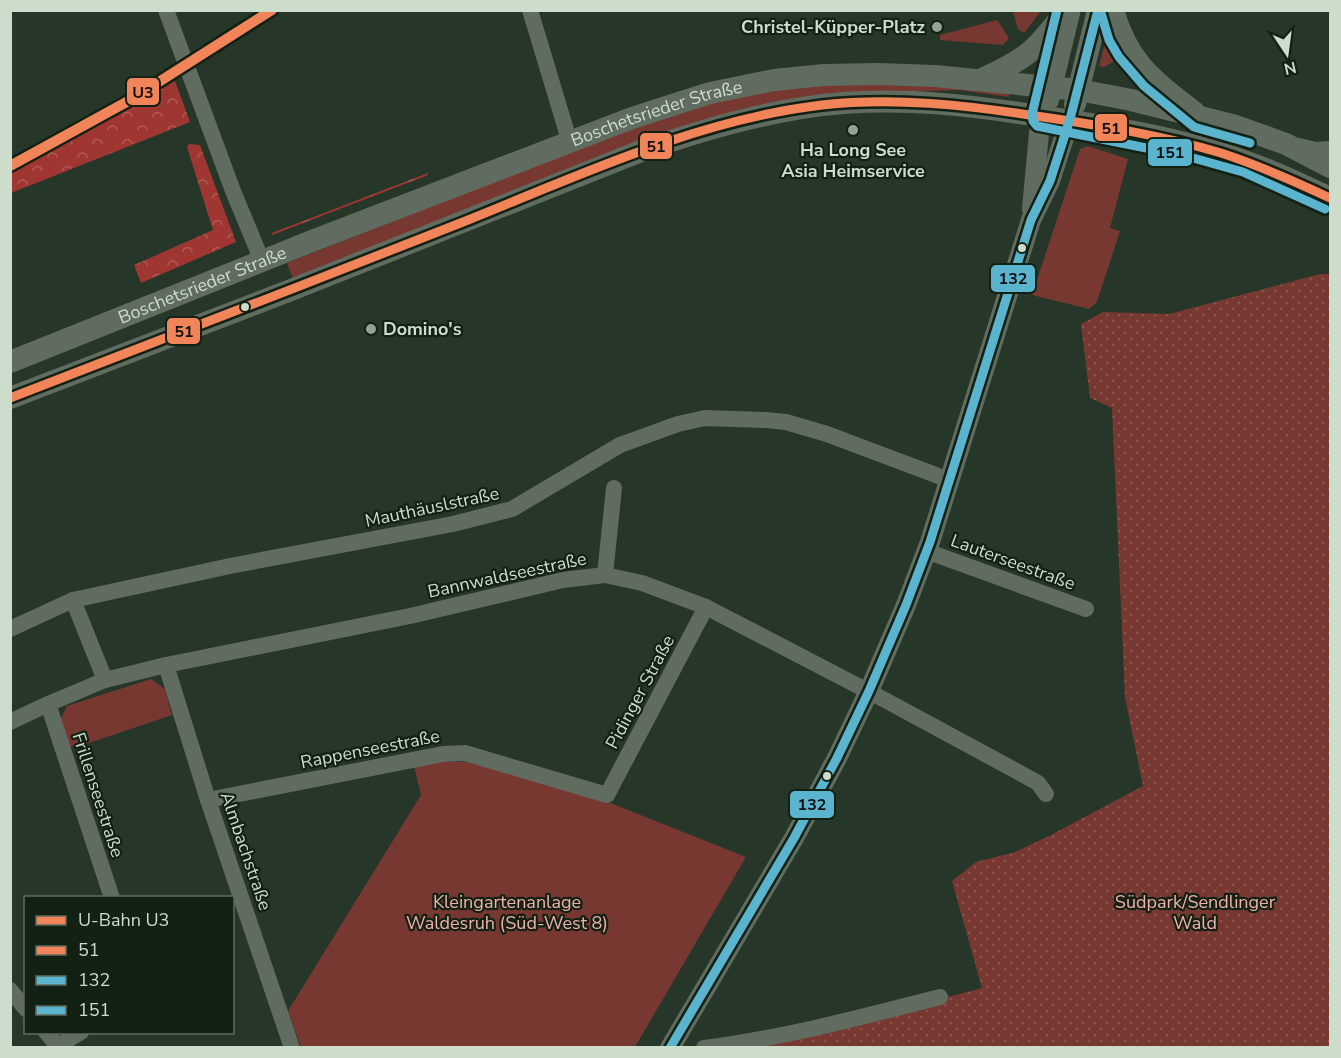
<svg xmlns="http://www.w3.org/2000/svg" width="1341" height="1058" font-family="'Nunito Sans',sans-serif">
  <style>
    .green { fill: #773832 }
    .forest { fill: url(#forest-crowns) }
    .park { fill: url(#park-dots) }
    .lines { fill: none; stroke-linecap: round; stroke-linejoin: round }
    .minor { stroke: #5f6c5f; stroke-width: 16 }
    .tertiary { stroke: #5f6c5f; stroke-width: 20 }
    .secondary { stroke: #5f6c5f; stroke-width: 22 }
    .bus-1-casing { stroke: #132014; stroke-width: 14 }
    .bus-2-casing { stroke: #132014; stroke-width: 14 }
    .bus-3-casing { stroke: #132014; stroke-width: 14 }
    .bus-1 { stroke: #f28459; stroke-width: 9 }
    .bus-2 { stroke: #5ab4ce; stroke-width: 9 }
    .bus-3 { stroke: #5ab4ce; stroke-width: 9 }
    .metro-1-casing { stroke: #132014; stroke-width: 15 }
    .metro-1 { stroke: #f28459; stroke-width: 10 }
    .poi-dot { fill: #92a393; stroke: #132014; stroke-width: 2 }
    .bus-dot { fill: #cdc; stroke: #132014; stroke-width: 2 }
    .labels { text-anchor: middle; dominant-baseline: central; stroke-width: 4.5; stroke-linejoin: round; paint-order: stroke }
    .poi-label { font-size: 18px; font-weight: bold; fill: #cdc; stroke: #132014; text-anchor: end }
    .street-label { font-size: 18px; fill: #cdc; stroke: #132014 }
    .park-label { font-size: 18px; fill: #f1b1aa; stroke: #132014 }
    .line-badge { stroke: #132014; stroke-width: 2 }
    .pale-badge-label { font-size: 16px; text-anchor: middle; font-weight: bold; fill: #111 }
  </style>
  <defs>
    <pattern id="forest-crowns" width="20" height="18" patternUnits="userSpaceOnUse" patternTransform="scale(1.5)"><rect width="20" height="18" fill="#9f3632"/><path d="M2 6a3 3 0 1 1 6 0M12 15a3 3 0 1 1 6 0" fill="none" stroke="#af5c58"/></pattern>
    <pattern id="park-dots" width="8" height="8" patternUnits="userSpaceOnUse" patternTransform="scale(1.5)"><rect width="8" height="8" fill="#773832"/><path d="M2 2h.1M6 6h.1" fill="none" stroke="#89544e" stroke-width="1.8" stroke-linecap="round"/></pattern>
  </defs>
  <rect width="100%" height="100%" fill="#263628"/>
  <!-- green -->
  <g class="green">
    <path d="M1013,11v-1l28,1 -17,22 -6,-4z"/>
    <path d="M997,20l12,18 -6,7 -63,-5v-5z"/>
    <path d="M1110,23l14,33 -20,11 -5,-1z"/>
    <path d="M881,80l129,11 -1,6 -49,-7 -133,4 -534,185 -6,-16 321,-126 139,-45z"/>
    <path d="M1088,146l40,13 -18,69 10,3 -23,71 -8,7 -57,-14 48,-146z"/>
    <path d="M151,679l14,10 7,26 -86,29 -22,4 -7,-22 10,-20z"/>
    <path d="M442,762h28l143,42 133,53 -111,190h-334l-13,-36 133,-216 -7,-29z"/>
  </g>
  <!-- forest -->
  <g class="forest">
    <path d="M175,81l15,41 -179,71v-23z"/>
    <path d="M189,144l11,1 36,97 -95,41 -7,-18 79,-35 -26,-83z"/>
    <path d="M428,173v2l-156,60v-2z"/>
  </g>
  <!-- park -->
  <path class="park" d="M1320,274h10v773l-608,1 138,-28 122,-32 -30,-107 24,-19 39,-10 36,-17 92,-49 -18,-89 -13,-289 -22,-10 -9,-74 22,-12 66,2z"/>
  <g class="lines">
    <!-- minor -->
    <g class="minor">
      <path d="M166,10l67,181 29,70"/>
      <path d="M530,10l40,133"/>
      <path d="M1299,146l17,4 14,-1"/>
      <path d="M926,551l160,58"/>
      <path d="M605,575l9,-87"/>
      <path d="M73,600l32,80"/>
      <path d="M10,629l63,-29 157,-34 223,-42 59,-15 108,-64 58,-21 27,-6 61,2 20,2 41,12 122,46"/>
      <path d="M166,665l42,135 84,248"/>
      <path d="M48,704l64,194"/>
      <path d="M10,722l38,-18 57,-24 61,-15 244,-49 153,-36 42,-5 37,8 64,24 179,93 124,67 29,16 8,11"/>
      <path d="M208,800l235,-46 22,-1 142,42 99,-188"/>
      <path d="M10,990l16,19"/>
      <path d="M46,1032l13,16"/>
      <path d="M58,1046l23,-14"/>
      <path d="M704,1048c79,-10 158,-31 236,-51"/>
    </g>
    <!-- tertiary -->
    <g class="tertiary">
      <path d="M1032,209l7,-76 5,-17"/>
      <path d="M670,1048l124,-210 43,-80 32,-67 37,-86 24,-63 101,-322 19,-39 20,-62"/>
    </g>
    <!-- secondary -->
    <g class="secondary">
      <path d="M1113,10c15,53 40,70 81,102"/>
      <path d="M982,79c45,-20 55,-30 84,-69"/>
      <path d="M1048,100l21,-87"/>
      <path d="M1075,104l23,-94"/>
      <path id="s1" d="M10,362l302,-121 320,-123 78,-25 64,-13 50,-5 54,-1 57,2 144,14 52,10 105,26 50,18 44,23"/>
      <path d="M10,398l281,-108 350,-139c64,-22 135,-43 203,-48 65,-5 131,3 195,13 69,10 142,22 208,46 29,10 56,23 83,36"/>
    </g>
    <!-- bus-1 casing -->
    <g class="bus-1-casing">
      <path id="bus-1" d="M10,398c150,-58 299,-115 448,-174 118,-47 237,-104 364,-119 72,-8 143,0 214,11 62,9 125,19 185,37 37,12 73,28 109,45"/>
    </g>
    <!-- bus-2 casing -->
    <g class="bus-2-casing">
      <path id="bus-2" d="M670,1048l124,-210 43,-80 32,-67 37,-86 24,-63 101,-322 19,-39 20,-62 28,-109"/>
    </g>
    <!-- bus-3 casing -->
    <g class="bus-3-casing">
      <g id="bus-3">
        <path d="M1057,10l-25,104 1,7 4,5 149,30 57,16 82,37"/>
        <path d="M1101,13l8,27 10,17 25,29 50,41 56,16"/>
      </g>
    </g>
    <!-- bus-1 -->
    <use href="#bus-1" class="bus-1"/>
    <!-- bus-2 -->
    <use href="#bus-2" class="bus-2"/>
    <!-- bus-3 -->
    <use href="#bus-3" class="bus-3"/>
    <!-- metro-1 casing -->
    <g class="metro-1-casing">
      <path id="metro-1" d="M10,166l122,-67 140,-89"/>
    </g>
    <!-- metro-1 -->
    <use href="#metro-1" class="metro-1"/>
  </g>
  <!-- markers -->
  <g class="poi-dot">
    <circle cx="937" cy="27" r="6"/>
    <circle cx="853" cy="130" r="6"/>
    <circle cx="371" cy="329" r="6"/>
  </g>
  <g class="bus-dot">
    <circle cx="1022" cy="248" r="5"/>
    <circle cx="245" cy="307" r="5"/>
    <circle cx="827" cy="776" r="5"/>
  </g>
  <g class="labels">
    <!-- poi labels -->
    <g class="poi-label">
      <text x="925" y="27">Christel-Küpper-Platz</text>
      <text x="853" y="150" text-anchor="middle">Ha Long See<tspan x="853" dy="21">Asia Heimservice</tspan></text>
      <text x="383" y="329" text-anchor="start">Domino's</text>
    </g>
    <!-- street labels -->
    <g class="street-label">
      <text stroke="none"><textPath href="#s1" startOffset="693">Boschetsrieder Straße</textPath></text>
      <text stroke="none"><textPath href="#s1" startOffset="207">Boschetsrieder Straße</textPath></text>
      <text transform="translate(432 507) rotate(-12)">Mauthäuslstraße</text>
      <text transform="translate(1013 562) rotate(20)">Lauterseestraße</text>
      <text transform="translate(507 575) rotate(-12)">Bannwaldseestraße</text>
      <text transform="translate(640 692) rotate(-62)">Pidinger Straße</text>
      <text transform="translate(370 749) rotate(-11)">Rappenseestraße</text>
      <text transform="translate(98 795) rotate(72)">Frillenseestraße</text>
      <text transform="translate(246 851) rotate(71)">Almbachstraße</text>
    </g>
    <!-- park labels -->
    <g class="park-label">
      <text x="507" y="902">Kleingartenanlage<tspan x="507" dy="21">Waldesruh (Süd-West 8)</tspan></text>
      <text x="1195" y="902">Südpark/Sendlinger<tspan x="1195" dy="21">Wald</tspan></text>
    </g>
  </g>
  <g class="line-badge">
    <rect x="126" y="77" width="34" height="29" rx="6" fill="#f28459"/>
    <rect x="1094" y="113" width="34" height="29" rx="6" fill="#f28459"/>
    <rect x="639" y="132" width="34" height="28" rx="6" fill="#f28459"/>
    <rect x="1147" y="138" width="46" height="29" rx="6" fill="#5ab4ce"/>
    <rect x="990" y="264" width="46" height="29" rx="6" fill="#5ab4ce"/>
    <rect x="166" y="317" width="35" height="28" rx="6" fill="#f28459"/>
    <rect x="789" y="790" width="46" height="29" rx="6" fill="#5ab4ce"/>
  </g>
  <g class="pale-badge-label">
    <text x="143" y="98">U3</text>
    <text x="1111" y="134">51</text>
    <text x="656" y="152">51</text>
    <text x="1170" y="158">151</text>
    <text x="1013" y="284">132</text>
    <text x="184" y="337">51</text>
    <text x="812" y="810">132</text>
  </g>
  <!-- border -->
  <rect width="1341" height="1058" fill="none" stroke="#ccddcc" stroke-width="24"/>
  <!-- legend -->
  <rect x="24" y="896" width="210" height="138" fill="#132014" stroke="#5d6c5e" stroke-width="1.5"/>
  <rect x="36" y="916" width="30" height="9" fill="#f28459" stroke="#5d6c5e" stroke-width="1.5"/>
  <text x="78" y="926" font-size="18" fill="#ccddcc">U-Bahn U3</text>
  <rect x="36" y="946" width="30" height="9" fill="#f28459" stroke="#5d6c5e" stroke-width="1.5"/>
  <text x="78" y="956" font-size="18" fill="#ccddcc">51</text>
  <rect x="36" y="976" width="30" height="9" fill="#5ab4ce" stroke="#5d6c5e" stroke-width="1.5"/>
  <text x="78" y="986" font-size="18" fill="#ccddcc">132</text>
  <rect x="36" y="1006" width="30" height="9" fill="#5ab4ce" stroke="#5d6c5e" stroke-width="1.5"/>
  <text x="78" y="1016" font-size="18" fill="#ccddcc">151</text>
  <!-- north arrow -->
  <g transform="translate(1287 54) rotate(167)" stroke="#132014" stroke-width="4.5" paint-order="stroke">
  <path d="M0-4.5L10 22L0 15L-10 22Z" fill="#ccddcc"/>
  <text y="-9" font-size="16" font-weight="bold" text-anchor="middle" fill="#ccddcc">N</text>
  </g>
</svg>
